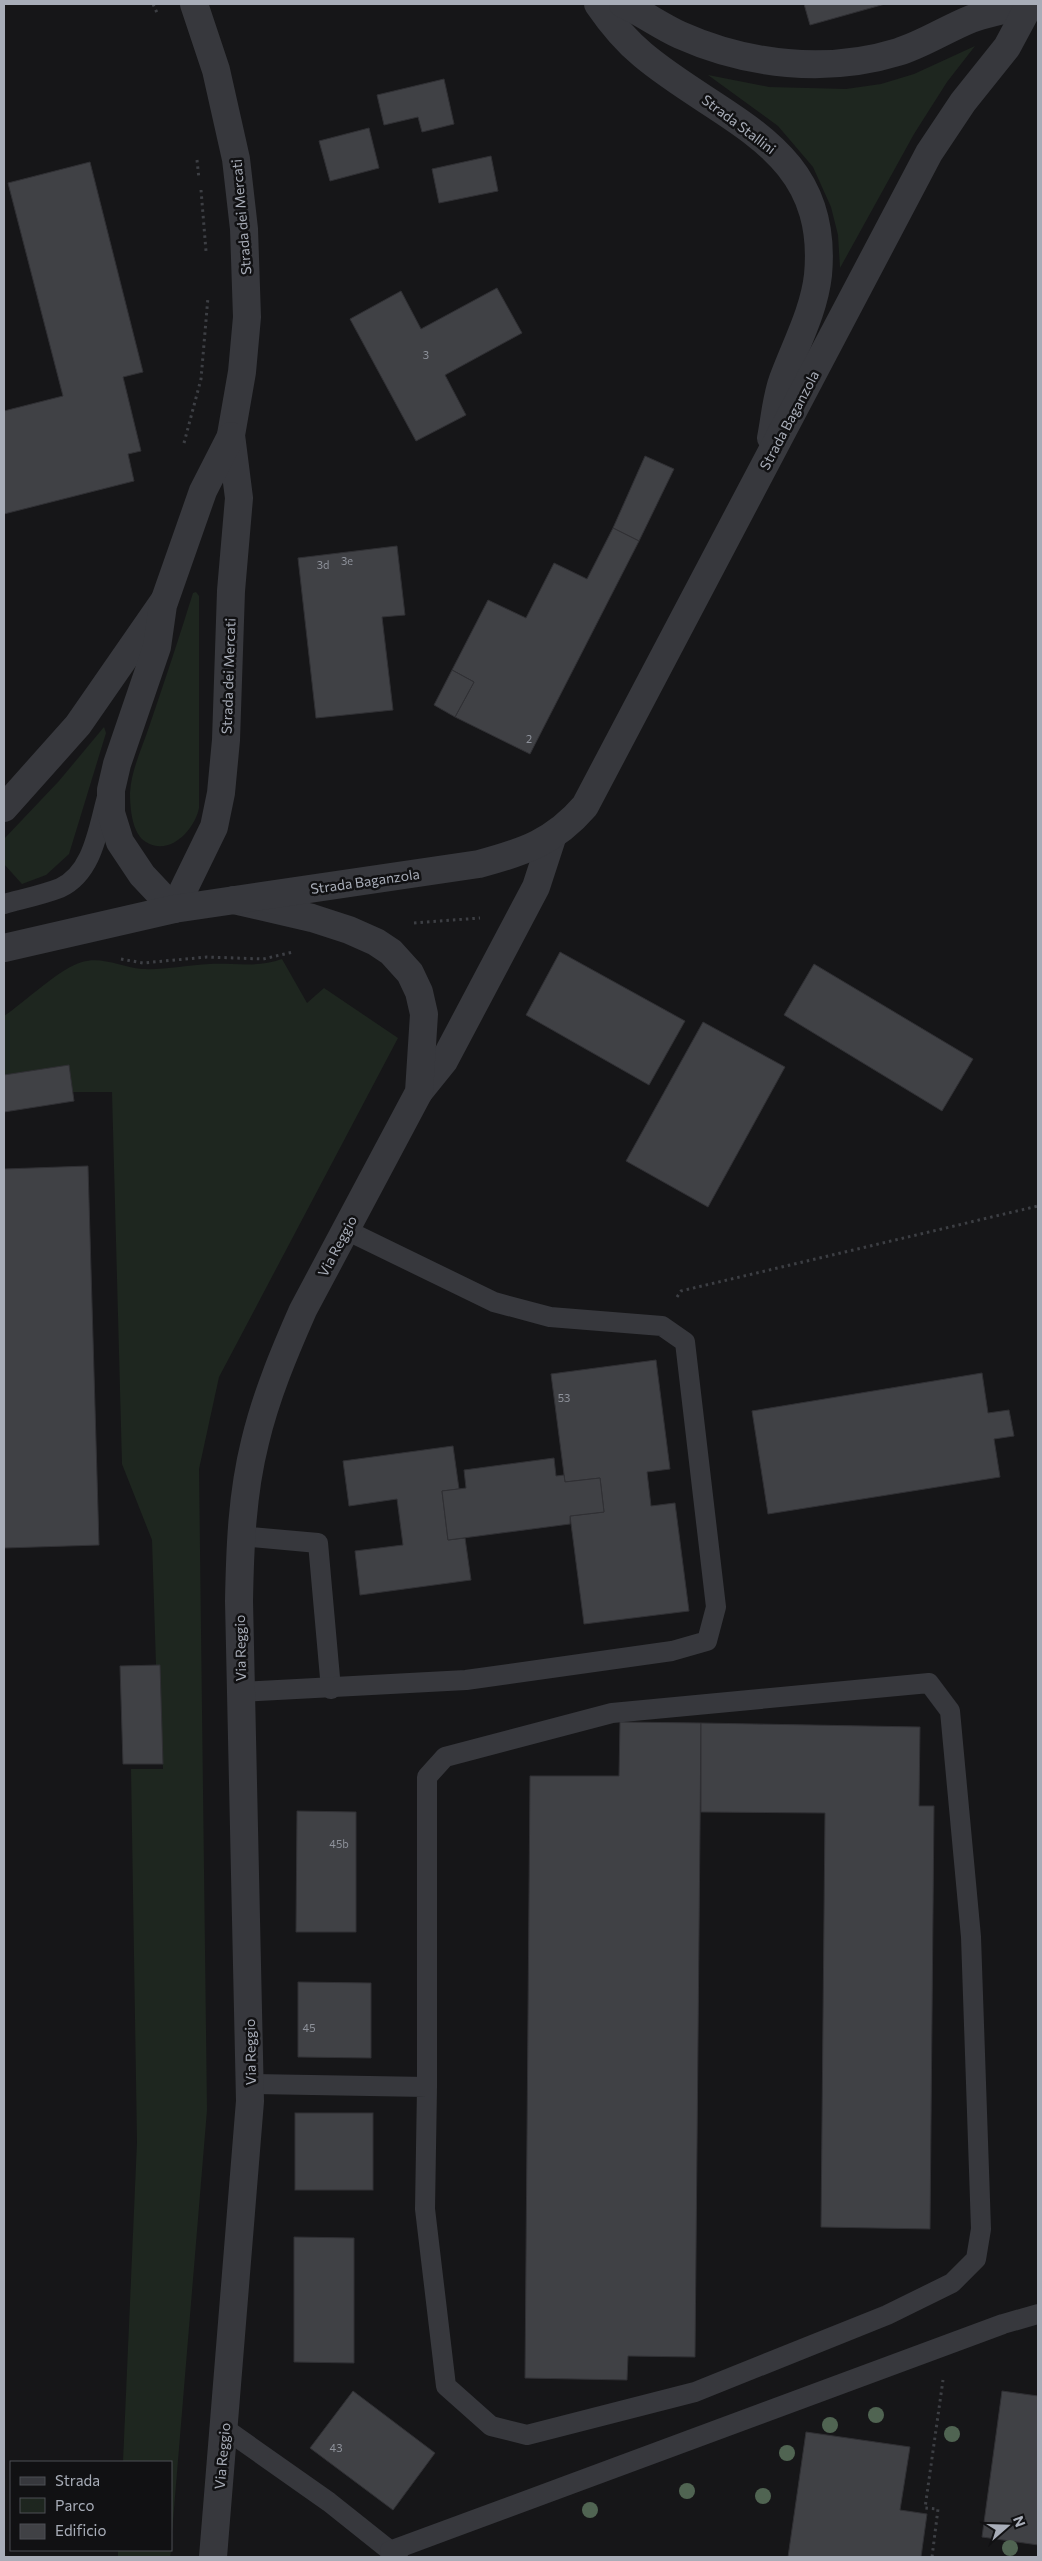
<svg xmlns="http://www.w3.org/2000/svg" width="1042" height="2561" font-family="Commissioner,sans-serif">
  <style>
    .green { fill: #1e261f }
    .building { fill: #404145; stroke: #303034 }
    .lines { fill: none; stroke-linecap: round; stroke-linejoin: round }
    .path { stroke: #3d3f44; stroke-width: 3; stroke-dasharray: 2.5 4; stroke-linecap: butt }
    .service { stroke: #37383d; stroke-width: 20 }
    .minor { stroke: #37383d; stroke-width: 28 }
    .tertiary { stroke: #37383d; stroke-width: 28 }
    .tree { fill: #506452 }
    .labels { text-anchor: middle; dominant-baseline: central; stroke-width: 5; stroke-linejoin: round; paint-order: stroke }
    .number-label { font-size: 11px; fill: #8e929b }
    .street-label { font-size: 14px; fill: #a8adb8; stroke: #111113 }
  </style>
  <rect width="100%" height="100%" fill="#161618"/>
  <!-- green -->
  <g class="green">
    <path d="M975,46l-28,36 -33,52 -74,134 -2,-33 -7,-28 -18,-40 -35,-41 -70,-51 61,12 77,2 35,-5 33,-10z"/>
    <path d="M196,592l3,4v212c-4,21 -29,49 -53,34 -14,-8 -16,-34 -16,-49 1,-22 12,-45 19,-66 15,-44 30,-89 44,-134z"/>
    <path d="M104,727l2,6 -37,121 -23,21 -24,9 -18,-20v-25l55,-58z"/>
    <path d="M282,959l25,44 17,-15 74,50 -179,339 -20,92 8,641 -36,435v-83h-48l14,-320 -6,-373h32l-3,-104h-4l-4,-125 -30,-76 -10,-372h-39l-4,-27 -65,10v-59c21,-14 56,-48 78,-54 20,-6 39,5 60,7 23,1 45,-4 68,-5 26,-1 47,4 72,-5z"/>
    <path d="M118,2550h53l-1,7h-52z"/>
  </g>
  <!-- building -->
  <g class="building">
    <path d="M804,4h81l-75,21z"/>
    <path d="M444,79l10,45 -32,8 -4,-15 -34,8 -7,-30z"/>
    <path d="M369,128l10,40 -49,13 -11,-40z"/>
    <path d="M491,156l7,35 -59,12 -7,-34z"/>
    <path d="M90,162l53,210 -20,5 18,74 -13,3 6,27 -130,33v-103l59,-15 -55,-213z"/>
    <path d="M497,288l25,45 -77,42 21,40 -50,26 -66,-122 51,-28 20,38z"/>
    <path d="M645,456l29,13 -35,72 -26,-13z"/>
    <path d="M613,528l26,13 -109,213 -75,-37 19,-35 -22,-12 36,-70 38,18 28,-55 33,16z"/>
    <path d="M397,546l8,69 -23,2 11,93 -77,8 -18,-160z"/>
    <path d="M452,670l22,12 -19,35 -21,-12z"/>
    <path d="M560,952l125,69 -36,64 -123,-70z"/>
    <path d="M814,964l159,95 -31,52 -158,-96z"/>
    <path d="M703,1022l82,45 -77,140 -82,-46z"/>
    <path d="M69,1065l5,36 -70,11v-37z"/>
    <path d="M88,1166l11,379 -95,3v-379z"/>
    <path d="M656,1360l14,109 -23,3 4,34 24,-3 14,108 -105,13 -14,-108 34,-4 -4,-34 -35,4 -14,-108z"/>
    <path d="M982,1373l6,40 21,-3 5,26 -20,3 6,38 -232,37 -16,-103z"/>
    <path d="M453,1446l6,43 -17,2 6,49 17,-2 6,42 -111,15 -5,-44 48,-6 -6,-46 -48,7 -6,-45z"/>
    <path d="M554,1458l2,18 8,-1 1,7 35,-4 4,34 -34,4v8l-122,16 -6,-49 24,-3 -2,-18z"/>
    <path d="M160,1665l3,99h-40l-3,-98z"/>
    <path d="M620,1722l81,1 -6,634 -67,-1 -1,24 -102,-2 5,-602h89z"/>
    <path d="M701,1723l219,4 -1,79h15l-4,423 -109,-2 4,-414 -124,-1z"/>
    <path d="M297,1811l59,1v120h-60z"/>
    <path d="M298,1982l73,1v75l-73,-1z"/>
    <rect x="295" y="2113" width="78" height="77"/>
    <path d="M294,2237l60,1v125l-60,-1z"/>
    <path d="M353,2391l82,62 -42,57 -83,-62z"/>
    <path d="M1002,2391l36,5v149l-56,-8z"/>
    <path d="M806,2432l104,15 -10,63 27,4 -6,43h-133z"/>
  </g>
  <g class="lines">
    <!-- path -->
    <g class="path">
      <path d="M153,4l5,11"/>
      <path d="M197,160l2,19"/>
      <path d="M201,190l5,61"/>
      <path d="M184,443l17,-64 7,-82"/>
      <path d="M414,923l66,-5"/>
      <path d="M121,959l22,4 64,-6 56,2 30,-7"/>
      <path d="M677,1297l4,-6 357,-85"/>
      <path d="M932,2557l6,-48 -13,-1 18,-128"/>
    </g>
    <!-- service -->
    <g class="service">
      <path d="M4,904c18,-5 38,-9 56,-16 33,-15 38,-59 47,-91"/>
      <path d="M241,1536l77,7 13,146"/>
      <path d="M241,1692l225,-12 206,-29 35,-10 9,-34 -31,-265 -23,-16 -112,-9 -56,-15 -148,-72"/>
      <path d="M250,2084l177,3v-310l18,-20 167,-44 317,-30 21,28 21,226 10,292 -5,30 -24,24 -65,32 -192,77 -168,43 -36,-9 -45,-40 -21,-177 2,-122"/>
      <path d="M224,2428l105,74 69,55"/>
      <path d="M390,2551l613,-227 35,-10"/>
    </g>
    <!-- minor -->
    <g class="minor">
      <path d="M419,1092l25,-31 92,-174 16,-49"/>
      <path d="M213,2557l37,-456 -11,-500c1,-54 3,-107 16,-159 11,-46 29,-89 48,-132l116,-218 5,-78 -5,-22 -9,-19 -19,-21 -15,-10 -27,-12 -37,-12 -78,-18"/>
    </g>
    <!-- tertiary -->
    <g class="tertiary">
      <path d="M598,4c13,19 27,36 45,51 80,67 187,91 175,220 -4,36 -22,69 -35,104 -7,19 -8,39 -12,59"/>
      <path d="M623,4c20,9 37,22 57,31 67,30 147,39 218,17 26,-8 48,-23 73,-33 16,-6 34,-8 50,-15"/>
      <path d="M4,808l74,-83 86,-124"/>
      <path d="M174,909l40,-82 7,-34 5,-53 5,-149 8,-93 -8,-63 11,-63 5,-55 -3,-88 -8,-70 -20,-89 -22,-66"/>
      <path d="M174,909l-32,-34 -22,-33 -9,-29v-23l6,-26 40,-117 6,-42 40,-114 28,-55"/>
      <path d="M4,948l170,-39 305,-45c45,-12 75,-22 106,-58l344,-653 34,-51 44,-55 23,-43"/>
    </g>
  </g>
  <!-- trees -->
  <g class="tree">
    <circle cx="876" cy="2415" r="8"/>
    <circle cx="830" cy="2425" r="8"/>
    <circle cx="952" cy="2434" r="8"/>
    <circle cx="787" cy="2453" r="8"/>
    <circle cx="687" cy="2491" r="8"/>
    <circle cx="763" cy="2496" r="8"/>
    <circle cx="590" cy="2510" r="8"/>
    <circle cx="1010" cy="2548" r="8"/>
  </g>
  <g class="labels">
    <!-- number labels -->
    <g class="number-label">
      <text x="426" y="354">3</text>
      <text x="347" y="560">3e</text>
      <text x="323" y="564">3d</text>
      <text x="529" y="738">2</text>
      <text x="564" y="1397">53</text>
      <text x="339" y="1843">45b</text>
      <text x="309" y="2027">45</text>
      <text x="336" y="2447">43</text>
    </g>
    <!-- street labels -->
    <g class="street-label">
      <text transform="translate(739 124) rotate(37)">Strada Stallini</text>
      <text transform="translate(241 217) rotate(-95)">Strada dei Mercati</text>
      <text transform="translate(789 420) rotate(-62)">Strada Baganzola</text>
      <text transform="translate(228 676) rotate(-88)">Strada dei Mercati</text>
      <text transform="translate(365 881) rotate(-8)">Strada Baganzola</text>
      <text transform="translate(337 1246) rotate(-62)">Via Reggio</text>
      <text transform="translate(240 1648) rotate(-91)">Via Reggio</text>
      <text transform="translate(250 2052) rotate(-91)">Via Reggio</text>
      <text transform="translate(222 2456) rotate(-85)">Via Reggio</text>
    </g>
  </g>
  <!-- border -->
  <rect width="1042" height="2561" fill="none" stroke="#a8adb8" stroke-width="10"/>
  <!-- legend -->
  <rect x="10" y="2461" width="162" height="90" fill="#111113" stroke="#4d4f55"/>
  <rect x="20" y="2477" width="25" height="8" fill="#37383d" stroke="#4d4f55"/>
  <text x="55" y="2486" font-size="15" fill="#a8adb8">Strada</text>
  <rect x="20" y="2498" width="25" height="15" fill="#1e261f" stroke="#4d4f55"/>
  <text x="55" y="2511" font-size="15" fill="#a8adb8">Parco</text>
  <rect x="20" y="2524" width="25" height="15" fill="#404145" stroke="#4d4f55"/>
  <text x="55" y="2536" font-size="15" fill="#a8adb8">Edificio</text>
  <!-- north arrow -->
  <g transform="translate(1007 2526) rotate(70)" stroke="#111113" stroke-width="4" paint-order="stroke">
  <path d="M0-4L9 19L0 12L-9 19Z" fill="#a8adb8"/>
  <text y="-8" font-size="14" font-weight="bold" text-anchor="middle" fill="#a8adb8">N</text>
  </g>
</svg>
